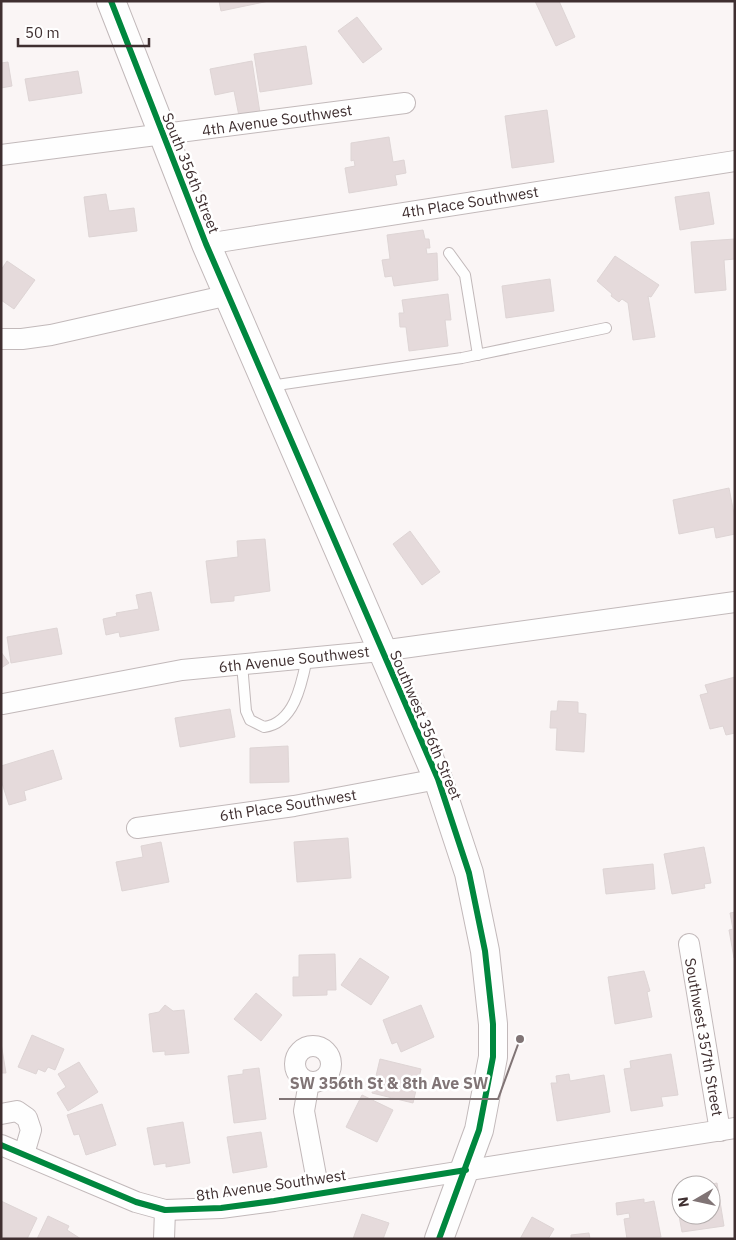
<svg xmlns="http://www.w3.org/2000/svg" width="736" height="1240" font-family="'IBM Plex Sans',sans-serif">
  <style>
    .building { fill: #e5dadb; stroke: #ded5d5 }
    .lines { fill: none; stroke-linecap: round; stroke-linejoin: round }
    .service-casing { stroke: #c2b9ba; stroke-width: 12 }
    .minor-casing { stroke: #c2b9ba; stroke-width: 22 }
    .secondary-casing { stroke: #c2b9ba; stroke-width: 30 }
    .service { stroke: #fefefe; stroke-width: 10 }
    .minor { stroke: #fefefe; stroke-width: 20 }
    .secondary { stroke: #fefefe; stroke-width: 28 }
    .cycleway-casing { stroke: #fff; stroke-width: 9 }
    .cycleway { stroke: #00873e; stroke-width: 6 }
    .labels { text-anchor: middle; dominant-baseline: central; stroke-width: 5; stroke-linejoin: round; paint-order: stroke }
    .street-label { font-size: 15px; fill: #3f2f30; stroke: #fff }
    .leader { fill: none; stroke: #807475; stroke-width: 2 }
    .callout-dot { fill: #807475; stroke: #fff; stroke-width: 2 }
    .callout-label { font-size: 16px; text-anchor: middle; font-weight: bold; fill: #807475; stroke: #fff; stroke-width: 5; stroke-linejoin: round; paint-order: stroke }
  </style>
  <rect width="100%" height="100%" fill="#faf5f5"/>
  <!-- building -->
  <g class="building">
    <path d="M219,1h50l-48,10z"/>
    <path d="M535,1h24l16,36 -19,9z"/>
    <path d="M357,17l25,32 -19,14 -25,-32z"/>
    <path d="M306,46l6,38 -52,8 -6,-38z"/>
    <path d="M252,61l8,52 -21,3 -5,-25 -19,4 -5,-26z"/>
    <path d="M8,62l4,24 -11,2v-25z"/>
    <path d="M78,71l4,22 -53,8 -4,-22z"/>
    <path d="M547,110l7,52 -42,6 -7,-52z"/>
    <path d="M389,137l4,25 11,-2 2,13 -11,2 2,10 -48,8 -4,-25 10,-2 -1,-6 -3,1v-18z"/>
    <path d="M709,192l5,32 -34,6 -5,-33z"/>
    <path d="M106,194l3,17 25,-3 3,23 -48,6 -5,-40z"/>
    <path d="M423,230l2,9h4l1,9h-4l1,6 10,-1 1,27 -44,6 -2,-10 -7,1 -3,-17 8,-1 -3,-24z"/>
    <path d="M735,239v20l-11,1 2,30 -31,3 -4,-51z"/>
    <path d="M615,256l44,29 -8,12 -3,-1 7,41 -22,3 -5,-37 -6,-4 -3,3 -8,-6 1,-2 -15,-13z"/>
    <path d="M7,261l28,19 -21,29 -13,-9v-30z"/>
    <path d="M550,279l4,32 -48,7 -4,-32z"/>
    <path d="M448,294l3,26h-6l3,26 -39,5 -3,-24h-6l-1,-14h5l-2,-13z"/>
    <path d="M729,488l6,31v15l-19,4 -2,-11 -35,7 -6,-34z"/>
    <path d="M410,531l30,41 -18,13 -29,-41z"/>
    <path d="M265,539l5,52 -36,5v5l-23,2 -5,-42 32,-4 -1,-16z"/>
    <path d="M151,592l8,38 -39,7 -1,-5 -13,3 -3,-16 14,-3 -1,-3 23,-4 -3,-14z"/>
    <path d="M57,628l5,26 -51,9 -4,-26z"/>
    <path d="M1,652l8,11 -8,5z"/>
    <path d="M735,677v56l-9,2 -3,-9 -13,3 -10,-34 8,-2 -3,-8z"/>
    <path d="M558,701l20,1v11l8,1 -2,38 -28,-2 1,-22h-7l1,-17h6z"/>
    <path d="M230,709l5,28 -55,10 -5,-29z"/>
    <path d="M288,746l1,36 -39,1v-35z"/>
    <path d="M53,750l9,29 -38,12 2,9 -17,5 -8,-25v-14z"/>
    <path d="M348,838l3,40 -54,4 -3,-40z"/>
    <path d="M161,842l8,40 -47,9 -6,-29 27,-5 -2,-11z"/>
    <path d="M704,847l7,36 -7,1 1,4 -33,6 -8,-40z"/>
    <path d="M653,864l2,25 -49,5 -3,-25z"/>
    <path d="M735,912v46h-1l-5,-28 4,-1 -3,-16z"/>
    <path d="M335,954l1,36h-9v5l-34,1v-19h6v-22z"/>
    <path d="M360,958l29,19 -18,28 -30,-20z"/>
    <path d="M644,971l6,20 -3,1 5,25 -37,7 -7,-47z"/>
    <path d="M256,993l26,22 -21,26 -27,-22z"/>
    <path d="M165,1005l8,6 11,-1 5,43 -24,2v-4l-12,1 -4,-38 10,-2z"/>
    <path d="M421,1005l13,32 -33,15 -4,-10 -5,2 -9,-24z"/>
    <path d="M32,1035l32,14 -9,21 -7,-3 -3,5 -7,-3 -2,5 -18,-7z"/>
    <path d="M1,1043l5,30h-5z"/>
    <path d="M671,1054l7,41 -17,2 2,9 -32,5 -7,-42 7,-1 -1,-7z"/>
    <path d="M380,1059l41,10 -8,34 -41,-10z"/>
    <path d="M79,1062l19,30 -30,19 -11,-18 9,-6 -8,-13z"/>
    <path d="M259,1068l7,51 -32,4 -6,-47 15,-2v-4z"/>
    <path d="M569,1074l1,7 34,-6 6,37 -53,9 -6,-38h6l-1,-7z"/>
    <path d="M362,1095l31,15 -16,32 -31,-15z"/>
    <path d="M102,1104l14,41 -30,10 -7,-21 -5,1 -7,-20z"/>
    <path d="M183,1122l7,41 -24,4v-4l-12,2 -7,-37z"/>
    <path d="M261,1132l6,35 -34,6 -6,-36z"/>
    <path d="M717,1183l7,43 -42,6 -5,-27 4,-1v11h30v-30h-4z"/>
    <path d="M644,1199v4l10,-2 7,36 -34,2 -3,-20 6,-1 -1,-5 -12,2 -1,-12z"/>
    <path d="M1,1201l36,17 -10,21h-26z"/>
    <path d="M362,1214l27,9 -6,16h-30z"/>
    <path d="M48,1216l21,10 -2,4 14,9h-44z"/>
    <path d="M532,1217l22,12 -6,10h-28z"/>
    <path d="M589,1233l1,6h-19v-4z"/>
  </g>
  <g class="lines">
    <!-- service casing -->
    <g class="service-casing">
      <g id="service">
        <path d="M449,253l16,22 13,80"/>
        <path d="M270,386l192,-28 144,-30"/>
        <path d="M242,664l4,47 4,9 14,7c31,-4 38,-45 43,-69"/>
      </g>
    </g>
    <!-- minor casing -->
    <g class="minor-casing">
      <g id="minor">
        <path d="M1,155l404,-52"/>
        <path d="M206,244l529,-83"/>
        <path d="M1,339h21l29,-4 178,-40"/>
        <path d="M3,704l179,-34 199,-19 354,-49"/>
        <path d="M137,828l157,-22 144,-27"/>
        <path d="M689,944l31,187"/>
        <circle cx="313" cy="1064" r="18"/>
        <path d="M309,1082l-5,29 15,81"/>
        <path d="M1,1114l16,-3 10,7 4,12 -7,24"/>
        <path d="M1,1145l135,57 29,8 56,-2 53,-7 461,-73"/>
        <path d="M164,1239l1,-29"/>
      </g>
    </g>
    <!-- secondary casing -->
    <g class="secondary-casing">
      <path id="secondary" d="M111,1l95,243 232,535 31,94 16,78 8,73v33l-14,73 -40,109"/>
    </g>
    <!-- service -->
    <use href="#service" class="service"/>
    <!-- minor -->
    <use href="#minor" class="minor"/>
    <!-- secondary -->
    <use href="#secondary" class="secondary"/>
    <!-- cycleway casing -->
    <g class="cycleway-casing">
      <g id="cycleway">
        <path d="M111,1l95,243 232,535 31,94 16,78 8,73v33l-14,73 -40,109"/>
        <path d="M1,1145l135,57 29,8 56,-2 53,-7 192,-31"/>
      </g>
    </g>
    <!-- cycleway -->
    <use href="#cycleway" class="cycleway"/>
  </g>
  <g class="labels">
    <!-- street labels -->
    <g class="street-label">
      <text transform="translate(277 120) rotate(-8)">4th Avenue Southwest</text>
      <text transform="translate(191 173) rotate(68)">South 356th Street</text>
      <text transform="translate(470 202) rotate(-9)">4th Place Southwest</text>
      <text transform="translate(294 659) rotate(-6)">6th Avenue Southwest</text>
      <text transform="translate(426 725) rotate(67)">Southwest 356th Street</text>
      <text transform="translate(288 805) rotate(-9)">6th Place Southwest</text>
      <text transform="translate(704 1037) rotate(80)">Southwest 357th Street</text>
      <text transform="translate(271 1185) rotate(-8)">8th Avenue Southwest</text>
    </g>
  </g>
  <!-- callouts -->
  <path class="leader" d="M520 1039L498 1099H279"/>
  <circle class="callout-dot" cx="520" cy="1039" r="5"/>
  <g class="callout-label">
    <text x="389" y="1089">SW 356th St &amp; 8th Ave SW</text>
  </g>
  <!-- border -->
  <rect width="736" height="1240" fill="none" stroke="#3f2f30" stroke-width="5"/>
  <!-- north arrow -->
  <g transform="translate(696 1200) rotate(261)"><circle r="24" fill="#ffffff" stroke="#b2acac"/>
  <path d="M0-4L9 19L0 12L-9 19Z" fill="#807475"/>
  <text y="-8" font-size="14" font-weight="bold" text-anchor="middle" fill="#3f2f30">N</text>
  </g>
  <!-- scale -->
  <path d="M18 38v8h131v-8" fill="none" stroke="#3f2f30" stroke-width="2.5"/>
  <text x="25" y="38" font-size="15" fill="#3f2f30" stroke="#ffffff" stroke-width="4" paint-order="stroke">50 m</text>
</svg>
